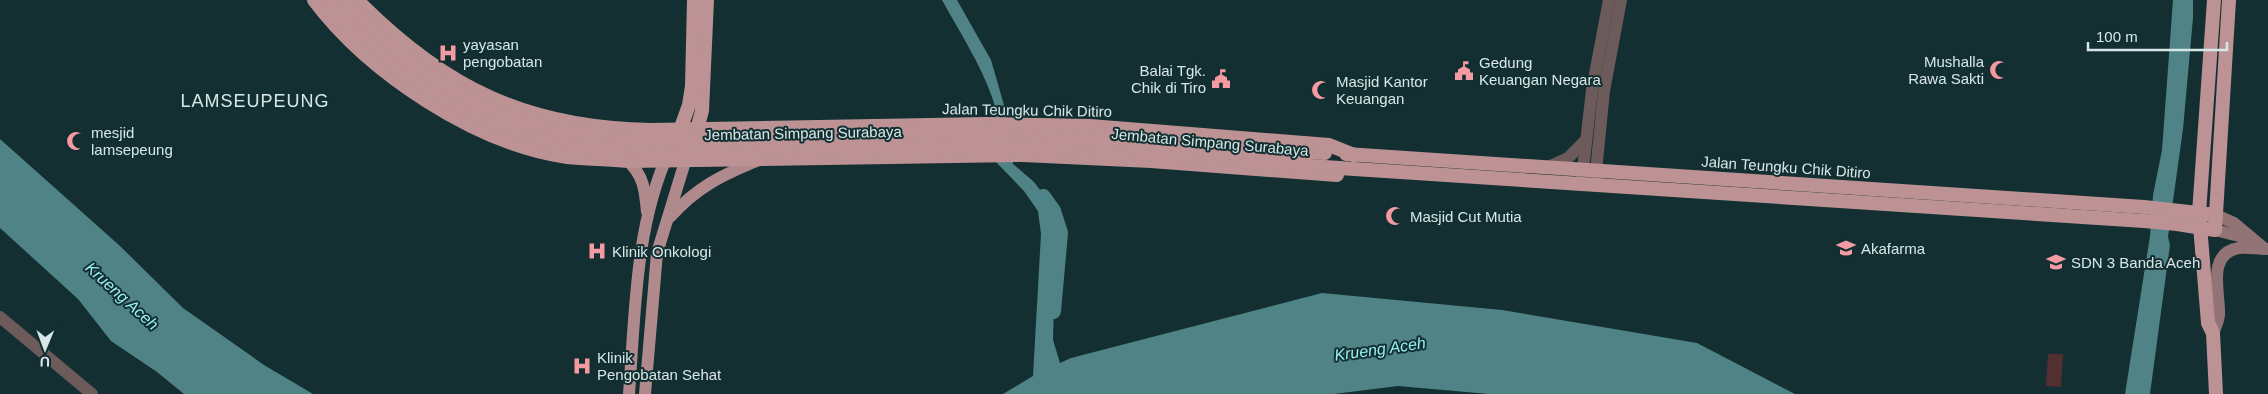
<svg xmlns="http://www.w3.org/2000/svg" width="2268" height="394" font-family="Helvetica,sans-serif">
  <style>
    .green { fill: #542f32 }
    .water { fill: #4f8385 }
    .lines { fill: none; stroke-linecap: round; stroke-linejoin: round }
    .river { stroke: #4f8385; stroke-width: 16 }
    .tertiary { stroke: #6d5a5b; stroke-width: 12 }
    .secondary { stroke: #937476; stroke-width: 12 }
    .primary { stroke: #af898b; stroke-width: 12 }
    .trunk { stroke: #bc9294; stroke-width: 14 }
    .trunk-bridge { stroke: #bc9294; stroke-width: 14 }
    .labels { text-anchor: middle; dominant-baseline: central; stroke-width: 4; stroke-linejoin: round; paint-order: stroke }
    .poi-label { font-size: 15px; fill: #d7e7e8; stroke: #132f31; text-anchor: start }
    .street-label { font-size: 15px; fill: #d7e7e8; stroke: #132f31 }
    .water-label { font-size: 16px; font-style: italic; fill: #97f0f4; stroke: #132f31 }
    .quarter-label { font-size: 18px; letter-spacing: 1px; fill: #d7e7e8; stroke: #132f31 }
  </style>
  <rect width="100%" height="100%" fill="#132f31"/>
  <!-- green -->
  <path class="green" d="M2048,354h15l-2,33 -15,-1z"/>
  <!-- water -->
  <g class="water">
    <path d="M942,0h15l34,60 17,59 5,45 21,18 19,25 3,25 -3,108 7,23 11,-5 251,-65 180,17 195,33 98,51h-306l-91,-8 -64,8h-331l30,-18 8,-142 -3,-23 -14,-20 -28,-29c0,-21 3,-45 -4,-65 -12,-34 -33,-66 -50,-97z"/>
    <path d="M2173,0h20v18l-10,111 -15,108 2,8 -20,149h-25l25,-158 3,-41 9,-45z"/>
    <path d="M0,139l120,107 63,62 81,57 49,29h-129l-27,-22 -46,-31 -33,-42 -78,-71z"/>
  </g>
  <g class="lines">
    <!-- river -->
    <path class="river" d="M1043,197l10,14 7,22 -7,78"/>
    <!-- tertiary -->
    <g class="tertiary">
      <path d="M1546,168l22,-10 18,-18"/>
      <path d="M1582,178l10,-88 17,-90"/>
      <path d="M1595,181l9,-90 17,-91"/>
      <path d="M0,317l92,77"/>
    </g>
    <!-- secondary -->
    <g class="secondary">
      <path d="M2216,215l18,8 31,26"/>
      <path d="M2215,230l32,8"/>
      <path d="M2213,333c3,-6 5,-11 6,-18 1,-22 -13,-62 20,-67 8,-1 18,1 27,1"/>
    </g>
    <!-- primary -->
    <g class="primary">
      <path d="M628,161c16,15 17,30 19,51"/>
      <path d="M670,217c27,-30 52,-42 89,-57"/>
      <path d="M629,394c6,-79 6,-169 40,-242"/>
      <path d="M645,394l12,-141 31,-101"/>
    </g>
    <!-- trunk -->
    <g class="trunk">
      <path d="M314,0c55,73 162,144 253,157 20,2 40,2 61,4l395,-6 128,6 186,14"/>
      <path d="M357,0c87,88 169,128 294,130l335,-6 104,2 239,19 25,10"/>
      <path d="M2214,0l-15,213 9,110 5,10 3,61"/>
      <path d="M697,129l5,-18 5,-111"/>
      <path d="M680,130l9,-25 3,-19 2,-86"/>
      <path d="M1346,154l798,53 72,8"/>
      <path d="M1324,167l820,54 33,3 38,6 14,-230"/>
    </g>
    <!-- trunk-bridge -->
    <g class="trunk-bridge">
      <path d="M328,0c54,66 129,116 212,138 51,14 104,12 156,12 93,1 185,-4 278,-4 117,1 234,12 350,21"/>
      <path d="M344,0c50,58 117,104 191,125 48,13 99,13 148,13 96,2 192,-5 288,-4 118,2 236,15 354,19"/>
    </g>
  </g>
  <!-- icons -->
  <defs>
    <g id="hospital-bare" transform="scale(1.5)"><path d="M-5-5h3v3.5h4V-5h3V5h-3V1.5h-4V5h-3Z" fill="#f49aa2" stroke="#132f31" stroke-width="2.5" paint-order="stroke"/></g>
    <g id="mosque-bare" transform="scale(1.5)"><path d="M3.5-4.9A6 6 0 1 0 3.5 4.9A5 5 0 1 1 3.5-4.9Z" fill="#f49aa2" stroke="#132f31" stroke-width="2.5" paint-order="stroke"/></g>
    <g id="civic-bare" transform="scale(1.5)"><path d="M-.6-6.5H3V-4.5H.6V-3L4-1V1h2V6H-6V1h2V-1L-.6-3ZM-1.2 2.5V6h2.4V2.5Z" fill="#f49aa2" stroke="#132f31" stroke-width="2.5" paint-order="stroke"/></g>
    <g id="university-bare" transform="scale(1.5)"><path d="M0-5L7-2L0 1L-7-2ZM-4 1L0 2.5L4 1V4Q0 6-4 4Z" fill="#f49aa2" stroke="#132f31" stroke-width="2.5" paint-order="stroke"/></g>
    <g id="school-bare" transform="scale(1.5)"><path d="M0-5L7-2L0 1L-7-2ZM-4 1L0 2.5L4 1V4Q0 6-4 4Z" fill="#f49aa2" stroke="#132f31" stroke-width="2.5" paint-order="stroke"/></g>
  </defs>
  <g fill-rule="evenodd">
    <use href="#hospital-bare" x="448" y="53"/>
    <use href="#mosque-bare" x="1999" y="70"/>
    <use href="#civic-bare" x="1464" y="71"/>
    <use href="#civic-bare" x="1221" y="79"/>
    <use href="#mosque-bare" x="1321" y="90"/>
    <use href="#mosque-bare" x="76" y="141"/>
    <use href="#mosque-bare" x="1395" y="216"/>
    <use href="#university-bare" x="1846" y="248"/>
    <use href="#hospital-bare" x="597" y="251"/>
    <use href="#school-bare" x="2056" y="262"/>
    <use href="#hospital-bare" x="582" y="366"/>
  </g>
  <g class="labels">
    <!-- poi labels -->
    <g class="poi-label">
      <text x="463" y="44">yayasan<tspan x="463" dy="17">pengobatan</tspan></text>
      <text x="1984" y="61" text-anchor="end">Mushalla<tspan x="1984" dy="17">Rawa Sakti</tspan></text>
      <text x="1479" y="62">Gedung<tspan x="1479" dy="17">Keuangan Negara</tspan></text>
      <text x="1206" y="70" text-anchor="end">Balai Tgk.<tspan x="1206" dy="17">Chik di Tiro</tspan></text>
      <text x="1336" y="81">Masjid Kantor<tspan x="1336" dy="17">Keuangan</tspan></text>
      <text x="91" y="132">mesjid<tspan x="91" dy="17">lamsepeung</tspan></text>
      <text x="1410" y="216">Masjid Cut Mutia</text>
      <text x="1861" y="248">Akafarma</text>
      <text x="612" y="251">Klinik Onkologi</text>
      <text x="2071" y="262">SDN 3 Banda Aceh</text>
      <text x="597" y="357">Klinik<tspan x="597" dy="17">Pengobatan Sehat</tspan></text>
    </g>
    <!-- street labels -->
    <g class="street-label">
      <text transform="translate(1027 110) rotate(1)">Jalan Teungku Chik Ditiro</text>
      <text transform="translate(803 133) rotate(-1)">Jembatan Simpang Surabaya</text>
      <text transform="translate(1210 142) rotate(5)">Jembatan Simpang Surabaya</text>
      <text transform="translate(1786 167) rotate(4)">Jalan Teungku Chik Ditiro</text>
    </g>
    <!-- water labels -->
    <g class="water-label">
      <text transform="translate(122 296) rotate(42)">Krueng Aceh</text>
      <text transform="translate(1380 349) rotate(-8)">Krueng Aceh</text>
    </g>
    <!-- quarter labels -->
    <g class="quarter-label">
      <text x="255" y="101">LAMSEUPEUNG</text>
    </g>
  </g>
  <!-- north arrow -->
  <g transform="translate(45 349) rotate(181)" stroke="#132f31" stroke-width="4" paint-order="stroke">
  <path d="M0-4L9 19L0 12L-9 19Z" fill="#d7e7e8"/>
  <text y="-8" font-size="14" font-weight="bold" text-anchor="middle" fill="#d7e7e8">U</text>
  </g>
  <!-- scale -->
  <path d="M2088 42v8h139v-8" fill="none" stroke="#d7e7e8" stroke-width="2.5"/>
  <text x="2096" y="42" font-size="15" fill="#d7e7e8" stroke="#132f31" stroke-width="4" paint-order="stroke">100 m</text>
</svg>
